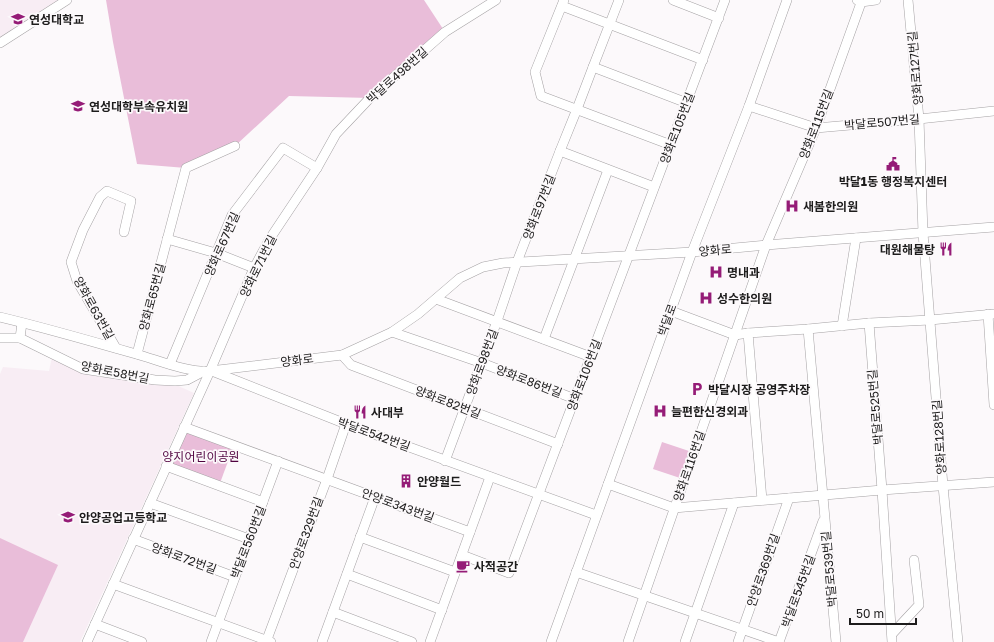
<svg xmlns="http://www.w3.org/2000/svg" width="994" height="642" font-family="'Golos Text','Noto Sans KR',sans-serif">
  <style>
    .built { fill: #f8edf4 }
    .green { fill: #e9bdd9 }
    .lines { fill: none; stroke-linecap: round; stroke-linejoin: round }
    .minor-casing { stroke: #a5a2a4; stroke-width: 10 }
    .minor { stroke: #fff; stroke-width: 9 }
    .labels { text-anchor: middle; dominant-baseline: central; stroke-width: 3.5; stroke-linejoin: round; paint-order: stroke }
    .poi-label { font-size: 12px; font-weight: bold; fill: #1d1c1c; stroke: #fcf9fb; text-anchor: start }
    .street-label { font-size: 12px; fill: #1d1c1c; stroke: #fcf9fb }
    .park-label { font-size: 12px; fill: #50023f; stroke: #fcf9fb }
  </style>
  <rect width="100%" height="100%" fill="#fcf9fb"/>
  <!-- built -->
  <g class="built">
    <path d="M0,0h66l-66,38z"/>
    <path d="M52,357l27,15 72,12h23l20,9 -114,249h-80v-268l3,-7 46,4z"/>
  </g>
  <!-- green -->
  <g class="green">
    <path d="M106,0h318l21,32 -75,66 -81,-2 -54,50 -49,22 -49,-4 -24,-122z"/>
    <path d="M187,431l46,17 -13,35 -49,-17z"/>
    <path d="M662,442l27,9 -9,27 -27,-9z"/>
    <path d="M0,538l58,27 -35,77h-23z"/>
  </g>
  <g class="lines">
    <!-- minor casing -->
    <g class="minor-casing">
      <g id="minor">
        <path d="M564,0l-29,72 6,24 130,49"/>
        <path d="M673,0l46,18"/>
        <path d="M857,0l4,2 15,-2"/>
        <path d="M908,0l11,119 4,114 20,253 15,156"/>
        <path d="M562,6l141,54"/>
        <path d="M0,43l67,-43"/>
        <path d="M593,67l94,36"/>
        <path d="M749,106l67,22 103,-9 75,-8"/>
        <path d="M560,151l94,36"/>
        <path d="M167,239l49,14 38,15"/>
        <path d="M436,299l155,58"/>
        <path d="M671,311l64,24 13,-2 60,-4 61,-6 61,-3 64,-6"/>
        <path d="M988,314l6,91"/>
        <path d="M0,317c46,11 91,24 136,37 22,6 51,19 74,17l132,-16 50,-23 26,-18 42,-36 23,-11 20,-4 189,-11 74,-7 228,-18"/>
        <path d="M22,323l-2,15 63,31 72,11 20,1 12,-1 17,-9"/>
        <path d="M869,323l13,167 10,152"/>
        <path d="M842,326l14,-88"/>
        <path d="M808,329l28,313"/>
        <path d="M392,332l90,31 93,36"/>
        <path d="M748,333l14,167"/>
        <path d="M0,338h20"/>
        <path d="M544,339l64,-169"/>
        <path d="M116,348l-39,-67 -6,-19 12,-32 17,-33 7,-6 24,10 -7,31"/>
        <path d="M137,354l49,-186 49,-22"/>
        <path d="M342,355l9,10 207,79"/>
        <path d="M170,364l62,-149 51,-67 34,20"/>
        <path d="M212,371l134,53 250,91"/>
        <path d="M184,427l286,105"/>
        <path d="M445,461l52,-140 20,-59 43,-111 17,-42 16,-42 26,-67"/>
        <path d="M166,466l97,36"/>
        <path d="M608,484l66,24 208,-18 112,-8"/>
        <path d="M150,503l99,36"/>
        <path d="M360,537l95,35"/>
        <path d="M133,539l102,38"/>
        <path d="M462,555l47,18 216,-573"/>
        <path d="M576,572l203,70"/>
        <path d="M347,574l95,36"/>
        <path d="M113,584l158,58"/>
        <path d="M333,612l79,30"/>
        <path d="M95,624l47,18"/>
        <path d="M892,634l27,-29 -5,-45"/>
        <path d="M87,642l123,-271 44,-103 15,-28 48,-72 19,-34 34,-36 75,-66 51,-32"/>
        <path d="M211,642l67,-181"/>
        <path d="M266,642l61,-163 19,-55"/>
        <path d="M322,642l53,-145"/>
        <path d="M430,642l60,-165"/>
        <path d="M551,642l141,-390 57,-146 38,-106"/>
        <path d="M628,642l138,-397 50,-117 46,-128"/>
        <path d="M685,642l49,-139"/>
        <path d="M738,642l51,-144"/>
        <path d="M779,642l44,-121"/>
      </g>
    </g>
    <!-- minor -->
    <use href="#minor" class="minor"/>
  </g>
  <!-- icons -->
  <defs>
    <g id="university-bare" transform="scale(1.08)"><path d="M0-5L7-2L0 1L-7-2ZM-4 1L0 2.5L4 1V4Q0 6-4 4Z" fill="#951c77" stroke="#fcf9fb" stroke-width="2.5" paint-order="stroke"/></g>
    <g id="school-bare" transform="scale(1.08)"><path d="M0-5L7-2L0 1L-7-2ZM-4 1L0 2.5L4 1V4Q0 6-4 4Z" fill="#951c77" stroke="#fcf9fb" stroke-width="2.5" paint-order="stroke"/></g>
    <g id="civic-bare" transform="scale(1.08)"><path d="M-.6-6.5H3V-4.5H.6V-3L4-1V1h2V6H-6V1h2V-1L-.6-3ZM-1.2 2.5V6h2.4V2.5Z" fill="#951c77" stroke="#fcf9fb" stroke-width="2.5" paint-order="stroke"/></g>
    <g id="hospital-bare" transform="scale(1.08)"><path d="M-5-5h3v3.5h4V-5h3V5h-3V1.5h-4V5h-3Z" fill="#951c77" stroke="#fcf9fb" stroke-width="2.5" paint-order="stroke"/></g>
    <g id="restaurant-bare" transform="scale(1.08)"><path d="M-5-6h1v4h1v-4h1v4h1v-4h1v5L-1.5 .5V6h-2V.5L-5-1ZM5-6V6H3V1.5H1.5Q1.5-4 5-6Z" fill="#951c77" stroke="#fcf9fb" stroke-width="2.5" paint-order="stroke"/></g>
    <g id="parking-bare" transform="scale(1.08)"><path d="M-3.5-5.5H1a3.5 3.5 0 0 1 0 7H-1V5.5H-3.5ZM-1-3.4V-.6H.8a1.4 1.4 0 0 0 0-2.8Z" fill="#951c77" stroke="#fcf9fb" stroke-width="2.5" paint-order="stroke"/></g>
    <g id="building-bare" transform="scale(1.08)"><path d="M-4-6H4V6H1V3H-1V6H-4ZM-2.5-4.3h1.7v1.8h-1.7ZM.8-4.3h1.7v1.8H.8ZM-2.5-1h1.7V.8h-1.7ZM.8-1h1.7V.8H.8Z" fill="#951c77" stroke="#fcf9fb" stroke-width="2.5" paint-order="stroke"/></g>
    <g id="cafe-bare" transform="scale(1.08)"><path d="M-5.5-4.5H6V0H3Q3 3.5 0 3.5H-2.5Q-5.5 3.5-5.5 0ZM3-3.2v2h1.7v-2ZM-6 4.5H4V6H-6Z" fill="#951c77" stroke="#fcf9fb" stroke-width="2.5" paint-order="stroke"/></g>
  </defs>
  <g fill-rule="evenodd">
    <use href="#university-bare" x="18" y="19"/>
    <use href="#school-bare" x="78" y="106"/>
    <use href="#civic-bare" x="893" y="164"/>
    <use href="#hospital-bare" x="792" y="206"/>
    <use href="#restaurant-bare" x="946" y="249"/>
    <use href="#hospital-bare" x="716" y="272"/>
    <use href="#hospital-bare" x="706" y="298"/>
    <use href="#parking-bare" x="697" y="389"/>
    <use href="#hospital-bare" x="660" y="411"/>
    <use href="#restaurant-bare" x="360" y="412"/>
    <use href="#building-bare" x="406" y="481"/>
    <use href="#school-bare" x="68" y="517"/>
    <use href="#cafe-bare" x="463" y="566"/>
  </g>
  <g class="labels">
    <!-- poi labels -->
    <g class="poi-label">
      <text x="29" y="19">연성대학교</text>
      <text x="89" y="106">연성대학부속유치원</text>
      <text x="893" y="181" text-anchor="middle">박달1동 행정복지센터</text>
      <text x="803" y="206">새봄한의원</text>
      <text x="935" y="249" text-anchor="end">대원해물탕</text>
      <text x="727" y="272">명내과</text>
      <text x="717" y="298">성수한의원</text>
      <text x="708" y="389">박달시장 공영주차장</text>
      <text x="671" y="411">늘편한신경외과</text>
      <text x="371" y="412">사대부</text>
      <text x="417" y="481">안양월드</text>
      <text x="79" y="517">안양공업고등학교</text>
      <text x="474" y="566">사적공간</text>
    </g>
    <!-- street labels -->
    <g class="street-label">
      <text transform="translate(915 68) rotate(-95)">양화로127번길</text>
      <text transform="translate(397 75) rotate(-42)">박달로498번길</text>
      <text transform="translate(882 122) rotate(-5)">박달로507번길</text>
      <text transform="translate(816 124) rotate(-69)">양화로115번길</text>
      <text transform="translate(677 128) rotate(-69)">양화로105번길</text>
      <text transform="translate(539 207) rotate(-69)">양화로97번길</text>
      <text transform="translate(222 244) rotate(-66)">양화로67번길</text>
      <text transform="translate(715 250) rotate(-5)">양화로</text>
      <text transform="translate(258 266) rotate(-64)">양화로71번길</text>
      <text transform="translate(152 297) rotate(-75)">양화로65번길</text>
      <text transform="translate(94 308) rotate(61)">양화로63번길</text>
      <text transform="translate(667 320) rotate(-70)">박달로</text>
      <text transform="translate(297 360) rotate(-7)">양화로</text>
      <text transform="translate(482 362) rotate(-70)">양화로98번길</text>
      <text transform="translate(115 372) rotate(11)">양화로58번길</text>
      <text transform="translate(584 375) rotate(-69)">양화로106번길</text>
      <text transform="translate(529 381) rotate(21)">양화로86번길</text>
      <text transform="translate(448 402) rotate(21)">양화로82번길</text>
      <text transform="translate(875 407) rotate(-95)">박달로525번길</text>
      <text transform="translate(374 434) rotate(20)">박달로542번길</text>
      <text transform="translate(939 437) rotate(-94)">양화로128번길</text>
      <text transform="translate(689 466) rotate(-71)">양화로116번길</text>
      <text transform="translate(398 505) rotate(20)">안양로343번길</text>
      <text transform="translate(306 533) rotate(-70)">안양로329번길</text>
      <text transform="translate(248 542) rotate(-69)">박달로560번길</text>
      <text transform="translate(184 558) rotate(20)">양화로72번길</text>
      <text transform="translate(829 569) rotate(-95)">박달로539번길</text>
      <text transform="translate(763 570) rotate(-71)">안양로369번길</text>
      <text transform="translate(798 591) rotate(-70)">박달로545번길</text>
    </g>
    <!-- park labels -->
    <g class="park-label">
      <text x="201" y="456">양지어린이공원</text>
    </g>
  </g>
  <!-- scale -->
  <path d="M850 618v6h66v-6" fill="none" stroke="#1d1c1c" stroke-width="2"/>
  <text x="856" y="618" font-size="12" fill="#1d1c1c" stroke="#fcf9fb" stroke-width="3" paint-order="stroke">50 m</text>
</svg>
